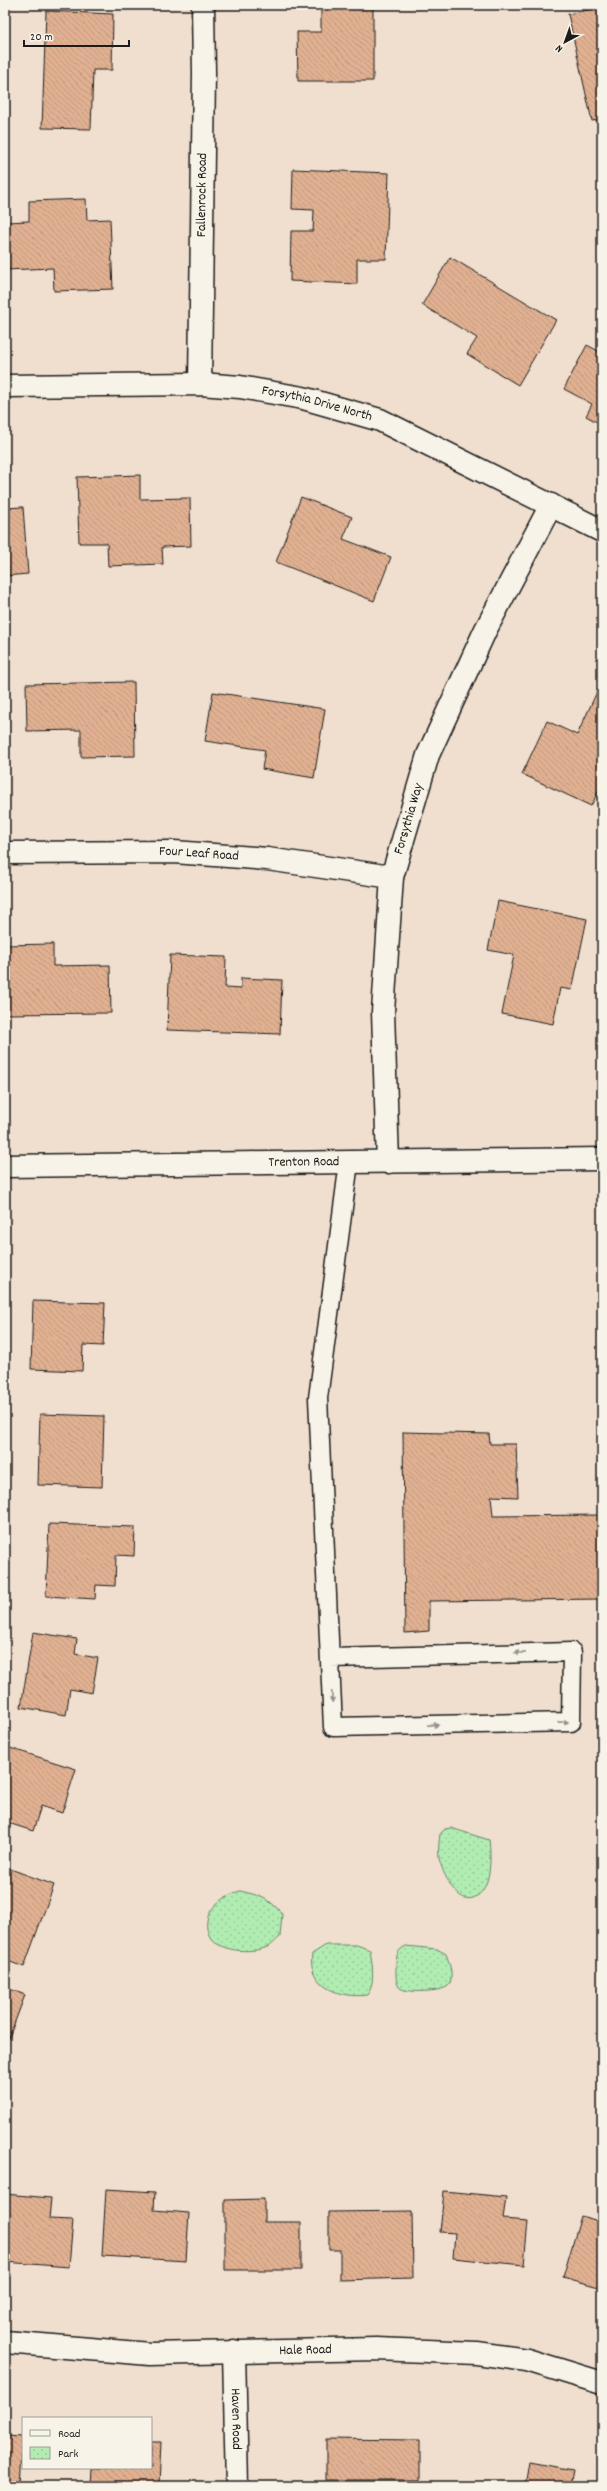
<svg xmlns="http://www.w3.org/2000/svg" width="607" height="2491" font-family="Dekko,sans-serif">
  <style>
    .park { fill: url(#park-dots); stroke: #668467 }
    .building { fill: url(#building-back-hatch); stroke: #1c1c1c }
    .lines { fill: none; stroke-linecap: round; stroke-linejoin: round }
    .service-casing { stroke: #1c1c1c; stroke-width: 21 }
    .minor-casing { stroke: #1c1c1c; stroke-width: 25 }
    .secondary-casing { stroke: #1c1c1c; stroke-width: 25 }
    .service { stroke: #f7f3e8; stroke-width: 18 }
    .minor { stroke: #f7f3e8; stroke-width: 22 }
    .secondary { stroke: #f7f3e8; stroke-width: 22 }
    .oneway { fill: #94928c }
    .labels { text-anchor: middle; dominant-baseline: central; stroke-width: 3; stroke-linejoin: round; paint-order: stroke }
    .street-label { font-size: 14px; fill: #1c1c1c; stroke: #f7f3e8 }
  </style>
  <defs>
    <pattern id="park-dots" width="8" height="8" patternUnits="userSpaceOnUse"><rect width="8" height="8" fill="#b1edb2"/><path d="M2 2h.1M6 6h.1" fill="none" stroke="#98cb98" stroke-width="1.8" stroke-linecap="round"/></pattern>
    <pattern id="building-back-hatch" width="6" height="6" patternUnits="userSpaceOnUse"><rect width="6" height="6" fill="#e0b091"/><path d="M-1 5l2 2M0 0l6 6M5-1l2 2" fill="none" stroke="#c0977c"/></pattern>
  </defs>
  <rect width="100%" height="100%" fill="#f0dfce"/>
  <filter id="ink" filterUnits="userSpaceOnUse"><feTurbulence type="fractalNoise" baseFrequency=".025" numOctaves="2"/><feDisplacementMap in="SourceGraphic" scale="8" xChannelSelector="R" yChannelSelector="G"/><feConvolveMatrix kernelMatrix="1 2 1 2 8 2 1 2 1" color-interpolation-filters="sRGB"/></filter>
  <g filter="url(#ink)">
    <!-- park -->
    <g class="park">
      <path d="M451,1828l38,12c2,15 3,46 -12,56 -19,13 -35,-24 -38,-38 -1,-7 0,-17 1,-24l5,-5z"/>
      <path d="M240,1891c19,4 31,8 42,23l-2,23c-3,2 -6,6 -9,8 -13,9 -52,8 -61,-8 -12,-23 11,-41 30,-46z"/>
      <path d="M326,1945h31l13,5c2,13 6,34 -3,45 -27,4 -60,-9 -55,-41z"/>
      <path d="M406,1946l31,3 9,5c3,8 9,24 2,32 -6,6 -44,8 -49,1 -4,-6 -3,-15 -3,-21 0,-10 1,-16 10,-20z"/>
    </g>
    <!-- building -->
    <g class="building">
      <path d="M321,5h52v76h-75l-1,-49h24z"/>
      <path d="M602,7v112l-10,2 -24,-107z"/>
      <path d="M46,11l67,3 -1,56h-19l-2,59 -49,-1z"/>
      <path d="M293,169l96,4 -3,86h-29v25l-67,-3 1,-50h22l1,-21 -22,-1z"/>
      <path d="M86,199l1,21 23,-1 3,70 -59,2 -1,-23 -48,2v-48l24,-1v-20z"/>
      <path d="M450,257l106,63 -38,65 -51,-31 10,-16 -55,-33z"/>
      <path d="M587,345l15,8v72l-16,-9 6,-12 -28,-15z"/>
      <path d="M140,475v24l50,-1 1,48 -29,1 1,17 -55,2 -1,-23h-28l-2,-66z"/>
      <path d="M301,497l51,20 -9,22 48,18 -17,44 -98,-39z"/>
      <path d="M23,507l5,67 -23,2v-68z"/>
      <path d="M602,681v103l-11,22 -69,-32 25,-53 30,14z"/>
      <path d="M134,682l1,74 -54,1v-27l-54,1 -1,-47z"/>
      <path d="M213,692l112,17 -11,69 -52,-9 3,-19 -60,-9z"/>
      <path d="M498,901l89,18 -15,71 -12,-2 -7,36 -51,-10 12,-59 -26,-5z"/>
      <path d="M53,944v22l57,-1 1,48 -106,1v-69z"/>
      <path d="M170,955l56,2 -1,31 16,1v-11l41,2 -2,54 -113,-4z"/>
      <path d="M33,1301l72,2 -2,43 -20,-1 -1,26 -51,-2z"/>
      <path d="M40,1414l64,2 -2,71 -64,-2z"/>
      <path d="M403,1432l86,2 1,10h26l2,53 -27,-1 2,20 109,-1v84l-173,2v30l-24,2z"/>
      <path d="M49,1524l86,3 -1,29 -18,-1 -1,31 -19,-1 -1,14 -49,-3z"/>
      <path d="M33,1632l44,7 -2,15 23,4 -6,35 -22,-4 -4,26 -45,-8z"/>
      <path d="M10,1748l66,21 -14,44 -21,-7 -8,25 -28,-9v-59z"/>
      <path d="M5,1867l49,18 -30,82 -19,-7z"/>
      <path d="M5,1987l20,8 -20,53z"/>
      <path d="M106,2189l49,3 -1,18 35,3 -3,48 -84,-5z"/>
      <path d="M444,2191l62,6 -3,22 25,2 -4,44 -71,-7 2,-25 -15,-1z"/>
      <path d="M5,2194l46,4 -2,21 24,1 -4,47 -64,-5z"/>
      <path d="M264,2199v23h37v48h-76v-70z"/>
      <path d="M412,2211l1,67 -73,2v-30h-11v-38z"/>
      <path d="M581,2216l21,6v66l-39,-11z"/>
      <path d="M5,2436l18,1 -3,49h-15z"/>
      <path d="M326,2439l94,1v40h-94z"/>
      <path d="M151,2442h10l-2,44h-68l1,-18h59z"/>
      <path d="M529,2462l44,8 -3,16h-66v-3l21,3z"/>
    </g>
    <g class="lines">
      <!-- service casing -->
      <g class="service-casing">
        <path id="service" d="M330,1658l242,-6 -1,70 -238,5 -15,-329 31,-236"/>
      </g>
      <!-- minor casing -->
      <g class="minor-casing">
        <g id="minor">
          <path id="s1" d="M200,384l4,-311 -1,-68"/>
          <path id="s2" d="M5,386l195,-2 40,3 63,11 77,22 222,111"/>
          <path id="s3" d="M5,853l169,-1 93,7 125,18"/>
          <path id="s4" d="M388,1162l-5,-150 9,-135 36,-122 57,-124 66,-126"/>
          <path id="s5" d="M5,2342l145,12 226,-5 101,4 50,7 75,23"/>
          <path id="s6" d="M234,2351l3,135"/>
        </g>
      </g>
      <!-- secondary casing -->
      <g class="secondary-casing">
        <g id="secondary">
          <path id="s7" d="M5,1166l597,-7"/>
        </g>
      </g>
      <!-- service -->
      <use href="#service" class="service"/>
      <!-- minor -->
      <use href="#minor" class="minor"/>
      <!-- secondary -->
      <use href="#secondary" class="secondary"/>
    </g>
    <!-- one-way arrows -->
    <defs><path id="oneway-solid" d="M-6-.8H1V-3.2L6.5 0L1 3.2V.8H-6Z"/></defs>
    <g class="oneway">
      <use href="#oneway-solid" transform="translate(520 1653) rotate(179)"/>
      <use href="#oneway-solid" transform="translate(332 1697) rotate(87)"/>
      <use href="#oneway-solid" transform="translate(563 1722) rotate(-1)"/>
      <use href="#oneway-solid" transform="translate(433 1725) rotate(-1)"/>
    </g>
  </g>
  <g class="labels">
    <!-- street labels -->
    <g class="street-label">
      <text stroke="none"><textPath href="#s1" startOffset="189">Fallenrock Road</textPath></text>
      <text stroke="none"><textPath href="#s2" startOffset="314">Forsythia Drive North</textPath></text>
      <text stroke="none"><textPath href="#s4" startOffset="346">Forsythia Way</textPath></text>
      <text stroke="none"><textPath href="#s3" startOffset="194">Four Leaf Road</textPath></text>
      <text stroke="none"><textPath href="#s7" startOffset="299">Trenton Road</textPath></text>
      <text stroke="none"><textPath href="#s5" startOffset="301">Hale Road</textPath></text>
      <text stroke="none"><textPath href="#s6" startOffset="68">Haven Road</textPath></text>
    </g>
  </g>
  <!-- margin -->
  <rect width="607" height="2491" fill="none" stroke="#f7f3e8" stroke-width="20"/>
  <rect x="10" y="10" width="587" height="2471" fill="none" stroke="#1c1c1c" stroke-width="1.5" filter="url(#ink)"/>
  <!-- legend -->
  <rect x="22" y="2417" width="130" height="52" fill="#f7f3e8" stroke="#9f9d96"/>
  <rect x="30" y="2430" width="20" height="6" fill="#f7f3e8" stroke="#9f9d96"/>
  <text x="58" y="2437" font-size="12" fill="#1c1c1c">Road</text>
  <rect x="30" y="2447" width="20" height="12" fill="url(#park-dots)" stroke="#9f9d96"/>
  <text x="58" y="2457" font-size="12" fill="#1c1c1c">Park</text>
  <!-- north arrow -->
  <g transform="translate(565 42) rotate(221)" stroke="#f7f3e8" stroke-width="3" paint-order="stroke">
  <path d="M0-3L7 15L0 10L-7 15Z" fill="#1c1c1c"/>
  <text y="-6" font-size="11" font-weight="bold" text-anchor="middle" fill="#1c1c1c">N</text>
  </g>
  <!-- scale -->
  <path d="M24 40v6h105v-6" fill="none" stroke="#1c1c1c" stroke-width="2"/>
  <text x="30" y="40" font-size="12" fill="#1c1c1c" stroke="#f7f3e8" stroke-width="3" paint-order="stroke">20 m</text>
</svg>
